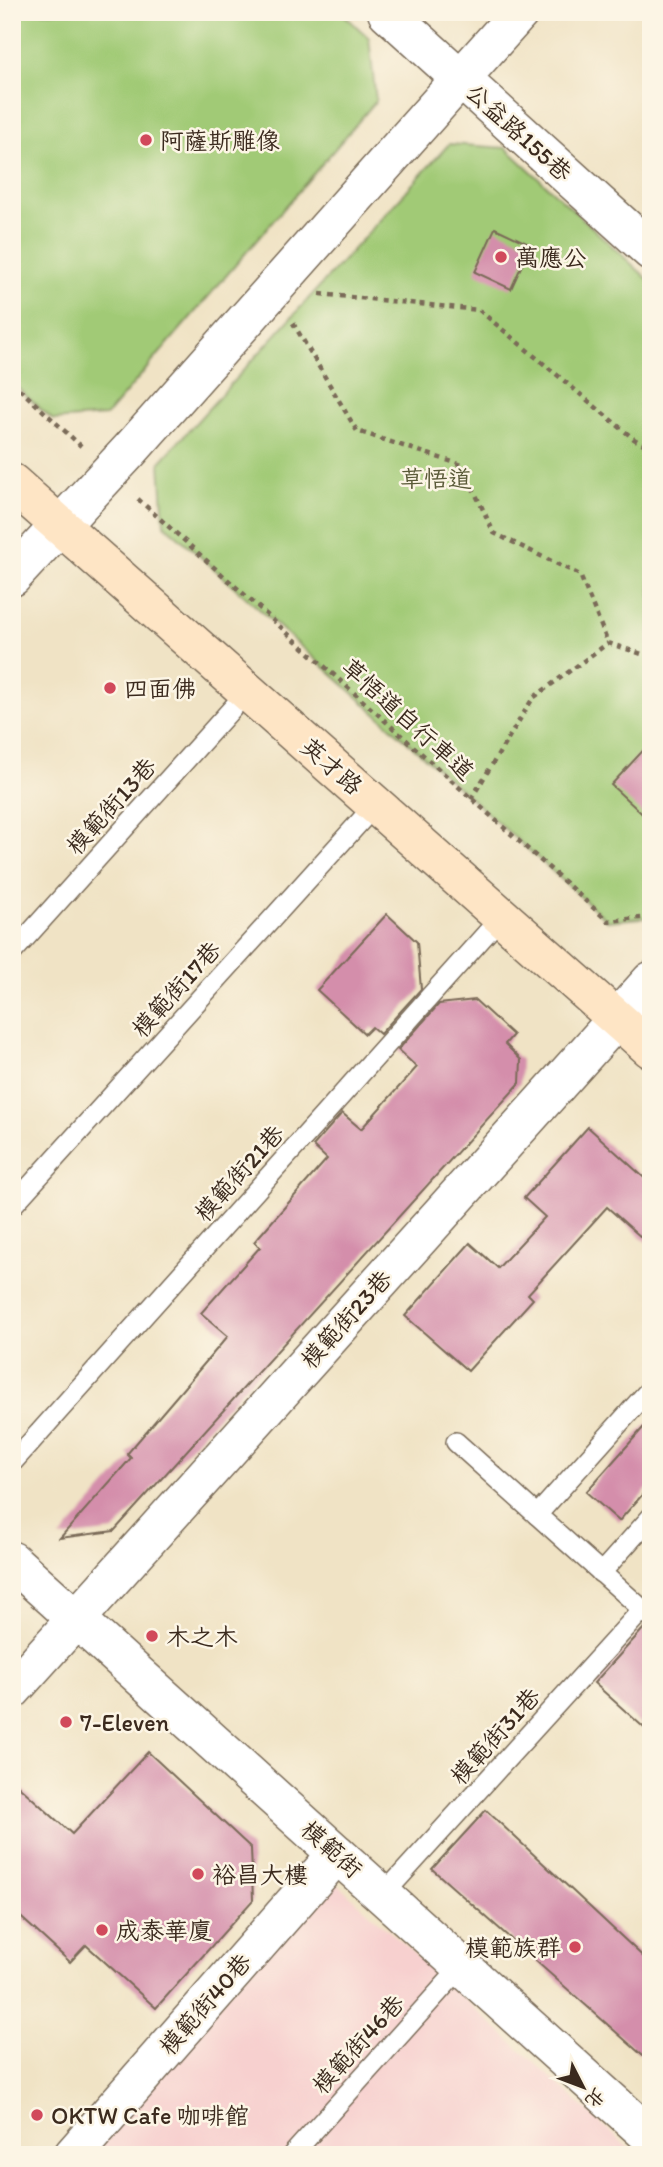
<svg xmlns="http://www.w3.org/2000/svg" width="663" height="2167" font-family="Itim,'LXGW WenKai TC',sans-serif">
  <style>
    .built { fill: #f7d0cf }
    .green { fill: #a1ca76; stroke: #6e7a4a; stroke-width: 2 }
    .building { fill: #d48eab }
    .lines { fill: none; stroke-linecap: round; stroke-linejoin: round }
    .lane-casing { stroke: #7a6b58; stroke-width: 22 }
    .street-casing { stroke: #7a6b58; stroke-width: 41 }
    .secondary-casing { stroke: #7a6b58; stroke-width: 41 }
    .path { stroke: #7a6b58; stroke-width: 4.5; stroke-dasharray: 5 5; stroke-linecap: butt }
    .lane { stroke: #fff; stroke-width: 19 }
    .street { stroke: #fff; stroke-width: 38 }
    .secondary { stroke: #fee5c5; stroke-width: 38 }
    .poi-dot { fill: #d1495b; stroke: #fcf5e5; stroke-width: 2.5 }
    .labels { text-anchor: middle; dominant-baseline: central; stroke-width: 5; stroke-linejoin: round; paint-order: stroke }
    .street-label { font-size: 24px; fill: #3b2a1e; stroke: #fcf5e5 }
    .poi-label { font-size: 24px; fill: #3b2a1e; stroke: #fcf5e5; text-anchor: start }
    .park-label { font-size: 24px; fill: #5a5a38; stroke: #fcf5e5 }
  </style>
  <rect width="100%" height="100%" fill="#fcf5e5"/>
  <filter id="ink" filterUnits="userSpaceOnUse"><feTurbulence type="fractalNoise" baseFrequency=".0143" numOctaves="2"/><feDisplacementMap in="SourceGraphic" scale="14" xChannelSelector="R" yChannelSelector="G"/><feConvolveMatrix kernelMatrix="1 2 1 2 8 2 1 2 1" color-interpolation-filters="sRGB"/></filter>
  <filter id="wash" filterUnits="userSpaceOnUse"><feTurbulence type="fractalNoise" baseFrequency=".00686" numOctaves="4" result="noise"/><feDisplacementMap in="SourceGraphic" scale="28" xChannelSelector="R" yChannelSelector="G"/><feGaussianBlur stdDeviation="1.57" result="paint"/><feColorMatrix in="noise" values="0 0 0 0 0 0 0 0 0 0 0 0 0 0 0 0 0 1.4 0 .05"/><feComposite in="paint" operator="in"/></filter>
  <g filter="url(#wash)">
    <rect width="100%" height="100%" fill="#f0e3c5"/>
    <!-- built -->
    <path class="built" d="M332,1879l304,276h-553z"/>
    <!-- green -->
    <g class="green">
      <path d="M12,12h329l28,26 7,63 -270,315 -53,4 -41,-37z"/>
      <path d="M449,144l57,4 145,134v635l-43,4 -444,-397 -4,-62z"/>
    </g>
    <g id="blocks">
      <!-- building -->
      <g class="building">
        <path d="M495,228l36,17 -20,44 -36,-17z"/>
        <path d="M651,742v80l-40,-37z"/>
        <path d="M387,914l30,28 4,47 -41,45 -8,-7 -7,7 -48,-44z"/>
        <path d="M475,1000l38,35 -8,9 16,16 -1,23 -406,448 -54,7 71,-80 -4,-4 101,-118 -27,-23 59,-66 -6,-5 73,-83 -14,-13 29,-33 19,16 56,-62 -19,-17 41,-46z"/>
        <path d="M588,1127l63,57v62l-44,-39 -79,87 5,5 -65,72 -63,-55 65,-73 28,25 47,-51 -21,-19z"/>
        <path d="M651,1419v66l-32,36 -33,-29z"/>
        <path d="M645,1627l6,2v105l-57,-51z"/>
        <path d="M148,1752l103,96 2,52 -97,108 -70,-63 -16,17 -58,-53v-129l60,54z"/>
        <path d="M486,1810l165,154v99l-219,-194z"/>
      </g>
    </g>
  </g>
  <g filter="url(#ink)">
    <use href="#blocks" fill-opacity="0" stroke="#7a6b58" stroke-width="2"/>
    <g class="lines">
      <!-- lane casing -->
      <g class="lane-casing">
        <g id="lane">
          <path d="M12,953l235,-261"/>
          <path d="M12,1206l364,-402"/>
          <path d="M651,1388l-114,127 114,102"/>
          <path d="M456,1442l81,73"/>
          <path d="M12,1463l490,-547"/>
          <path d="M601,1573l50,-56"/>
          <path d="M383,1895l260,-286"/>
          <path d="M292,2155l170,-189"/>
        </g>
      </g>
      <!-- street casing -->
      <g class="street-casing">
        <g id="street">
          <path d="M387,12l264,239"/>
          <path d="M12,577l119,-128 389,-437"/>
          <path d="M12,1561l639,576"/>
          <path d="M12,1690l639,-709"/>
          <path d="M73,2155l264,-301"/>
        </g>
      </g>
      <!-- secondary casing -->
      <g class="secondary-casing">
        <path id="secondary" d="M12,483l639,566"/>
      </g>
      <!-- path -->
      <g class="path">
        <path d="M320,294l159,16 155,129 17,9"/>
        <path d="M293,323l64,108 105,34 32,68 86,42 28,68 43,14"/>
        <path d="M12,382l69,64"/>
        <path d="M138,499l470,422 43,-4"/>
        <path d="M651,681v21"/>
        <path d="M471,799l62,-101 75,-55"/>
      </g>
      <!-- lane -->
      <use href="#lane" class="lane"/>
      <!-- street -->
      <use href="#street" class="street"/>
      <!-- secondary -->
      <use href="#secondary" class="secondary"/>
    </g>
  </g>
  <!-- markers -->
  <g class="poi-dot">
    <circle cx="146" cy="140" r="7"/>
    <circle cx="501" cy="257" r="7"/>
    <circle cx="110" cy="688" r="7"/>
    <circle cx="152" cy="1636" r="7"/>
    <circle cx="66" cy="1722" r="7"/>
    <circle cx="198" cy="1874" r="7"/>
    <circle cx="102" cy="1930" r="7"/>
    <circle cx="575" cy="1947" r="7"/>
    <circle cx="37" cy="2115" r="7"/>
  </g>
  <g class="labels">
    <!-- street labels -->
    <g class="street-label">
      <text transform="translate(519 132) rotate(42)">公益路155巷</text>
      <text transform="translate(408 719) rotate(42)">草悟道自行車道</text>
      <text transform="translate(332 766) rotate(41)">英才路</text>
      <text transform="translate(111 806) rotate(-48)">模範街13巷</text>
      <text transform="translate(176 989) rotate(-48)">模範街17巷</text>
      <text transform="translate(239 1173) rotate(-48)">模範街21巷</text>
      <text transform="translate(346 1319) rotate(-48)">模範街23巷</text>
      <text transform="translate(495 1736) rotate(-48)">模範街31巷</text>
      <text transform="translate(332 1849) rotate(42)">模範街</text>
      <text transform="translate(205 2004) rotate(-49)">模範街40巷</text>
      <text transform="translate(358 2044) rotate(-48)">模範街46巷</text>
    </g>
    <!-- poi labels -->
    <g class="poi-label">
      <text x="160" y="140">阿薩斯雕像</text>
      <text x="515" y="257">萬應公</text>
      <text x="124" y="688">四面佛</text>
      <text x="166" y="1636">木之木</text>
      <text x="80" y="1722">7-Eleven</text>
      <text x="212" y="1874">裕昌大樓</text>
      <text x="116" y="1930">成泰華廈</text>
      <text x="561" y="1947" text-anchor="end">模範族群</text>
      <text x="51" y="2115">OKTW Cafe 咖啡館</text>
    </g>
    <!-- park labels -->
    <g class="park-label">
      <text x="436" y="478">草悟道</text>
    </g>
  </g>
  <!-- margin -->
  <rect width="663" height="2167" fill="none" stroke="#fcf5e5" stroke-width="42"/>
  <!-- north arrow -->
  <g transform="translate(583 2087) rotate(132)" stroke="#fcf5e5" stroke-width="5" paint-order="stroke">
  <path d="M0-5L12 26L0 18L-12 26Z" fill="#3b2a1e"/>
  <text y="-10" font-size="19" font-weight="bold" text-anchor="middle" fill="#3b2a1e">北</text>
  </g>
</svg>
